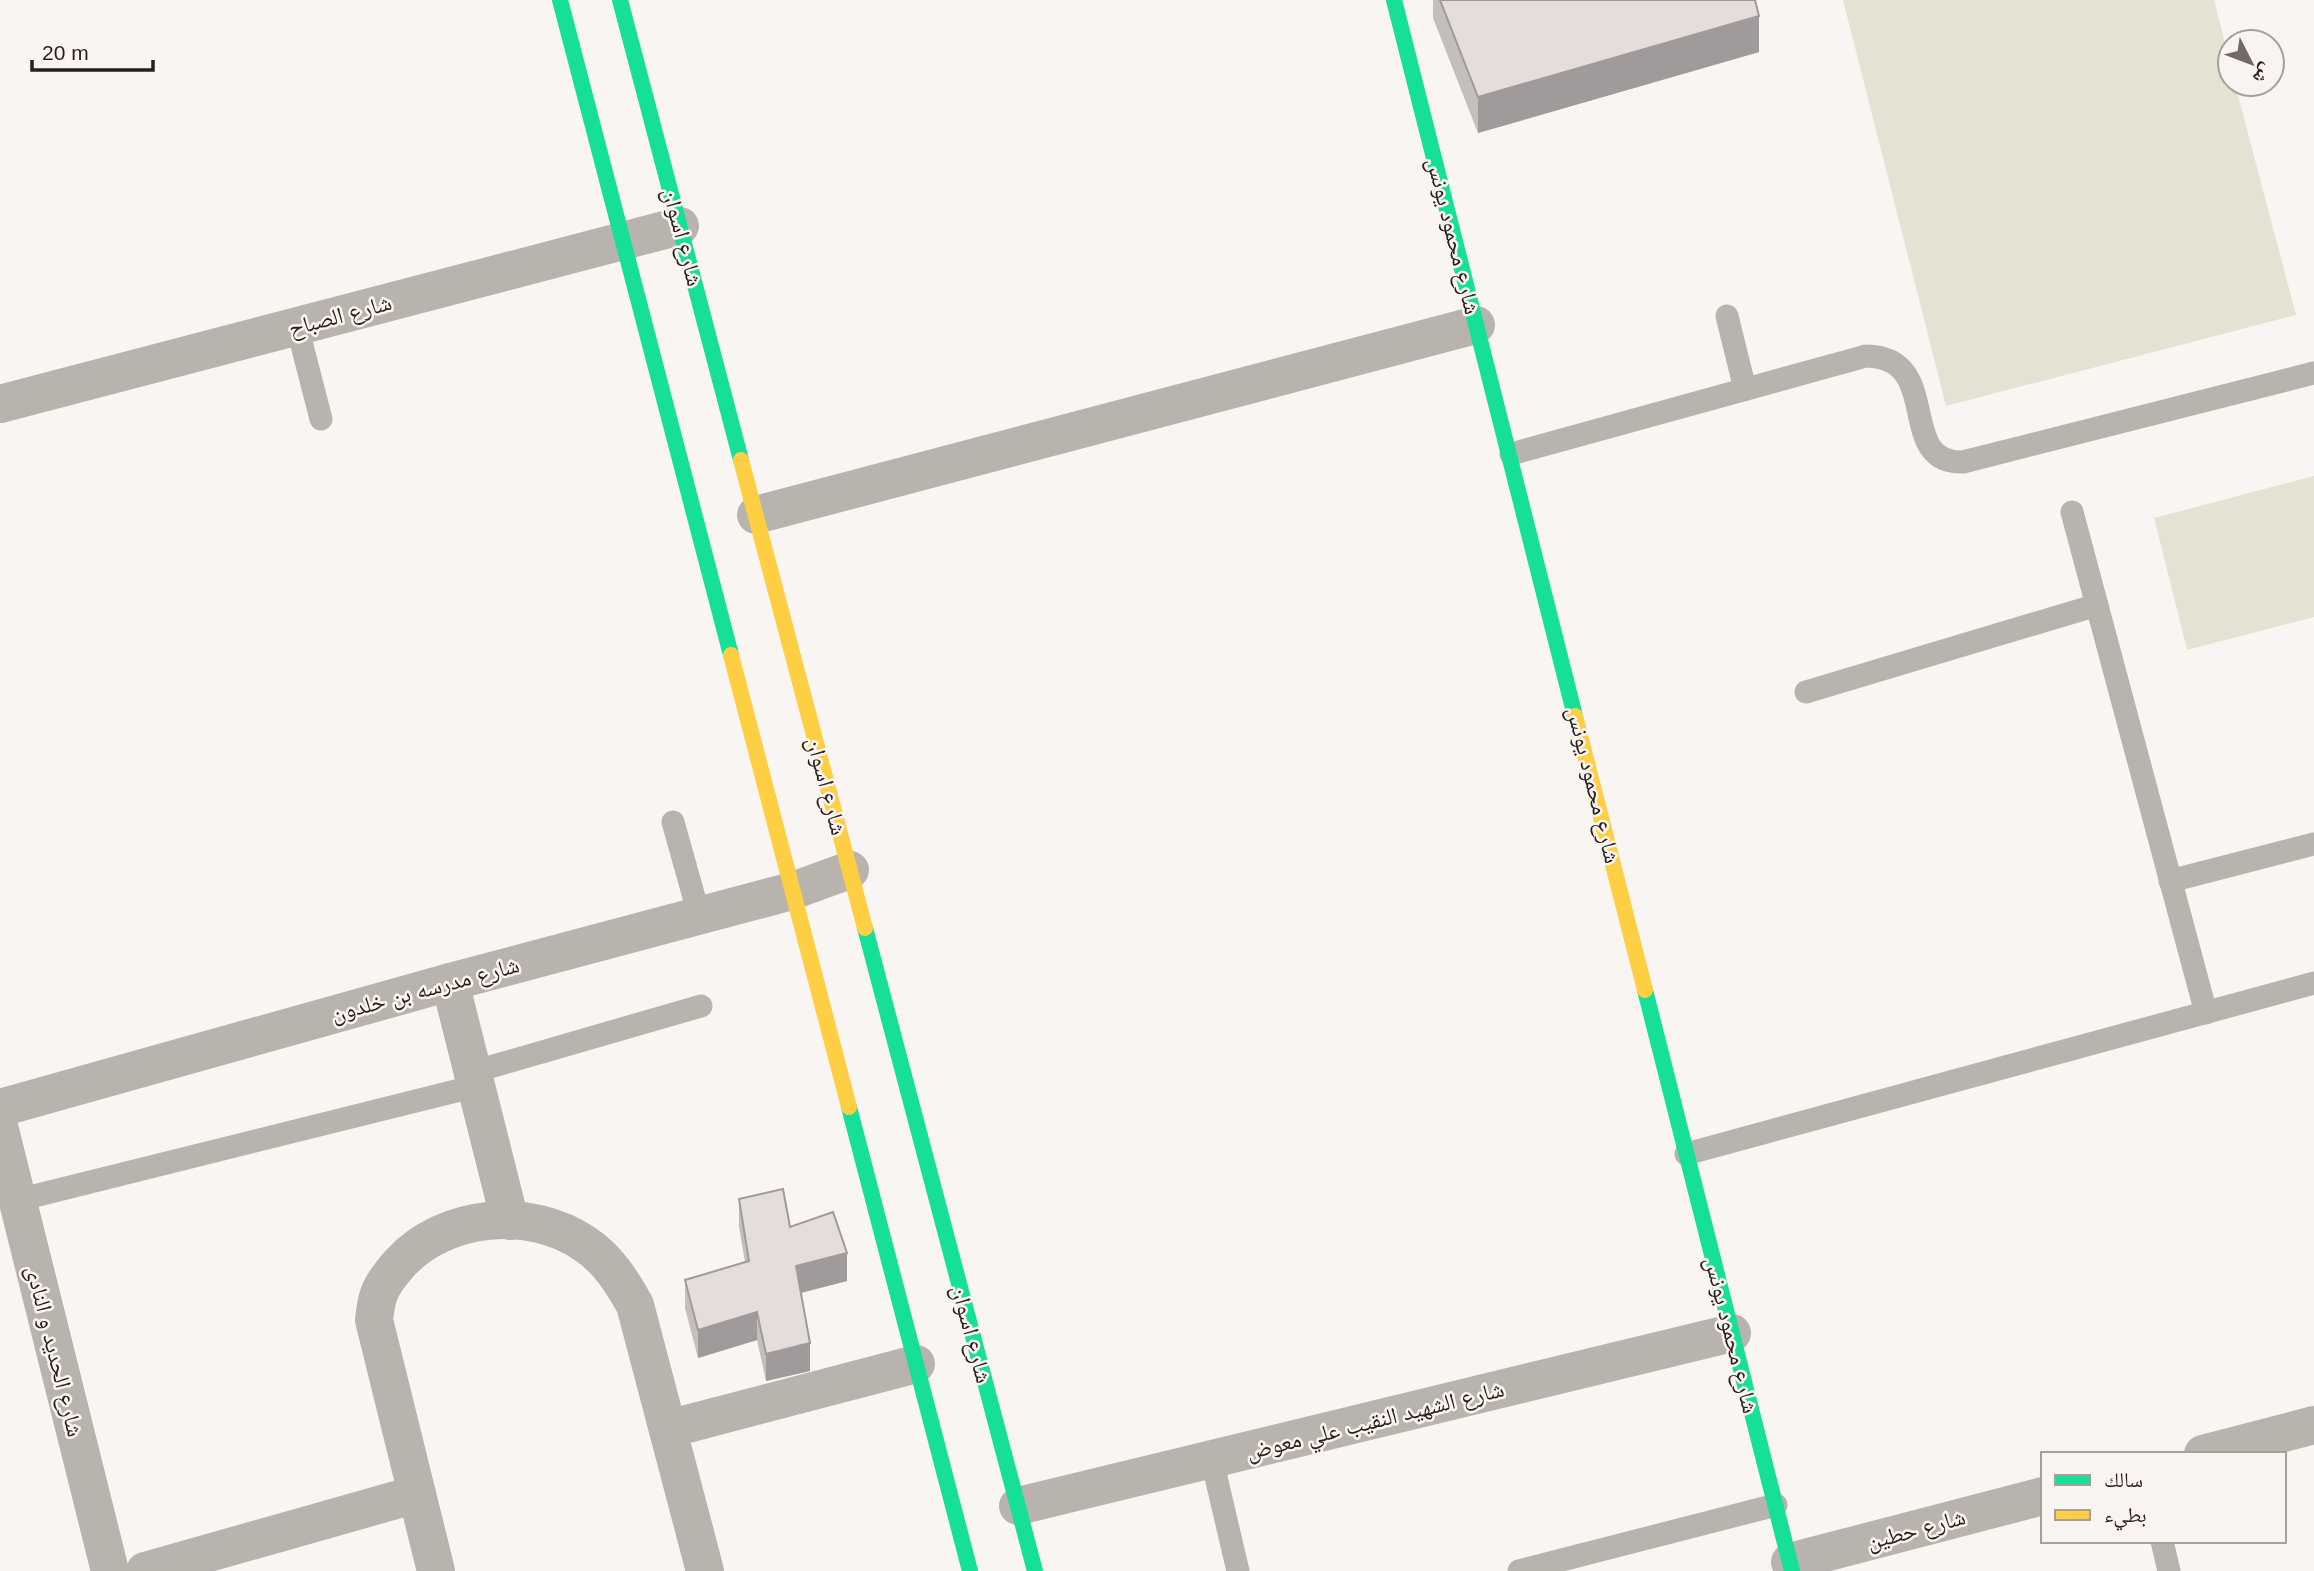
<svg xmlns="http://www.w3.org/2000/svg" width="2314" height="1571" font-family="Helvetica,'Noto Naskh Arabic',sans-serif">
  <style>
    .green { fill: #e4e3d3 }
    .lines { fill: none; stroke-linecap: round; stroke-linejoin: round }
    .lane { stroke: #b8b3ac; stroke-width: 23 }
    .street { stroke: #b8b3ac; stroke-width: 38 }
    .fast { stroke: #16e098; stroke-width: 16 }
    .slow { stroke: #ffcf43; stroke-width: 16 }
    .wall { fill: #c4bebd }
    .shaded-wall { fill: #a09b9a }
    .building { fill: #e4dddc; stroke: #a09b9a; stroke-width: 2 }
    .labels { text-anchor: middle; dominant-baseline: central; stroke-width: 5; stroke-linejoin: round; paint-order: stroke }
    .street-label { font-size: 23px; fill: #2a1f1b; stroke: #faf4f1 }
  </style>
  <rect width="100%" height="100%" fill="#f8f5f3"/>
  <!-- green -->
  <g class="green">
    <path d="M1843,0h371l16,63v21h5l61,231 -350,91z"/>
    <path d="M2314,476v141l-127,33 -33,-132z"/>
  </g>
  <g class="lines">
    <!-- lane -->
    <g class="lane">
      <path d="M1727,316l18,73"/>
      <path d="M297,326l24,93"/>
      <path d="M1511,454l355,-98c79,1 28,108 97,106l351,-89"/>
      <path d="M2072,512l134,501"/>
      <path d="M1806,692l291,-87"/>
      <path d="M673,822l26,93"/>
      <path d="M2170,881l144,-37"/>
      <path d="M473,1072l228,-66"/>
      <path d="M1686,1154l628,-171"/>
      <path d="M18,1200l458,-114"/>
      <path d="M1212,1460l26,111"/>
      <path d="M2162,1541l7,30"/>
      <path d="M1519,1571l257,-66"/>
    </g>
    <!-- street -->
    <g class="street">
      <path d="M0,404l680,-178"/>
      <path d="M756,515l720,-190"/>
      <path d="M450,982l60,239"/>
      <path d="M0,1108l450,-126 342,-91 58,-21"/>
      <path d="M0,1130l110,441"/>
      <path d="M668,1429l248,-65"/>
      <path d="M2203,1454l111,-29"/>
      <path d="M1018,1506l714,-173"/>
      <path d="M1790,1562l253,-66"/>
      <path d="M145,1571l272,-77"/>
      <path d="M436,1571l-62,-251c1,-8 2,-18 5,-26 4,-11 13,-22 21,-31 45,-49 130,-57 185,-19 23,15 37,38 50,61l70,266"/>
    </g>
    <!-- fast -->
    <g class="fast">
      <path d="M560,0l171,655"/>
      <path d="M620,0l121,460"/>
      <path d="M1394,0l181,716"/>
      <path d="M865,928l170,643"/>
      <path d="M1645,990l147,581"/>
      <path d="M849,1107l121,464"/>
    </g>
    <!-- slow -->
    <g class="slow">
      <path d="M741,460l124,468"/>
      <path d="M731,655l118,452"/>
      <path d="M1575,716l70,274"/>
    </g>
  </g>
  <!-- wall -->
  <g class="wall">
    <path d="M1433,0h322l4,52 -281,81 -45,-115z"/>
    <path d="M739,1199l51,28 57,54 -46,12 9,78 -44,10 -9,-41 -59,18 -13,-50v-28l60,-18 -6,-35z"/>
  </g>
  <!-- shaded-wall -->
  <g class="shaded-wall">
    <path d="M1759,16v36l-281,81v-36z"/>
    <path d="M847,1253v28l-51,13v-28z"/>
    <path d="M757,1312v28l-59,18v-28z"/>
    <path d="M810,1343v28l-44,10v-27z"/>
  </g>
  <!-- building -->
  <g class="building">
    <path d="M1440,0h315l4,16 -281,81z"/>
    <path d="M783,1189l7,38 43,-15 14,41 -51,13 14,77 -44,11 -9,-42 -59,18 -13,-50 64,-19 -10,-62z"/>
  </g>
  <g class="labels">
    <!-- street labels -->
    <g class="street-label">
      <text transform="translate(1454 236) rotate(76)">شارع محمود يونس</text>
      <text transform="translate(683 237) rotate(75)">شارع اسوان</text>
      <text transform="translate(340 315) rotate(-15)">شارع الصباح</text>
      <text transform="translate(1594 785) rotate(76)">شارع محمود يونس</text>
      <text transform="translate(827 786) rotate(75)">شارع اسوان</text>
      <text transform="translate(425 989) rotate(-15)">شارع مدرسه بن خلدون</text>
      <text transform="translate(972 1334) rotate(75)">شارع اسوان</text>
      <text transform="translate(1732 1335) rotate(76)">شارع محمود يونس</text>
      <text transform="translate(55 1351) rotate(76)">شارع الحديد و النادى</text>
      <text transform="translate(1375 1420) rotate(-14)">شارع الشهيد النقيب علي معوض</text>
      <text transform="translate(1916 1529) rotate(-15)">شارع حطين</text>
    </g>
  </g>
  <!-- legend -->
  <rect x="2041" y="1452" width="245" height="91" fill="#faf4f1" stroke="#a79f9b" stroke-width="2"/>
  <rect x="2055" y="1475" width="35" height="10" fill="#16e098" stroke="#a79f9b" stroke-width="2"/>
  <text x="2104" y="1487" font-size="21" fill="#2a1f1b">سالك</text>
  <rect x="2055" y="1510" width="35" height="10" fill="#ffcf43" stroke="#a79f9b" stroke-width="2"/>
  <text x="2104" y="1522" font-size="21" fill="#2a1f1b">بطيء</text>
  <!-- north arrow -->
  <g transform="translate(2251 63) rotate(132)"><circle r="33" fill="#faf4f1" stroke="#a79f9b" stroke-width="2"/>
  <path d="M0-5L12 26L0 18L-12 26Z" fill="#726a67"/>
  <text y="-10" font-size="19" font-weight="bold" text-anchor="middle" fill="#2a1f1b">ش</text>
  </g>
  <!-- scale -->
  <path d="M32 60v10h121v-10" fill="none" stroke="#2a1f1b" stroke-width="3.5"/>
  <text x="42" y="60" font-size="21" fill="#2a1f1b" stroke="#faf4f1" stroke-width="5" paint-order="stroke">20 m</text>
</svg>
